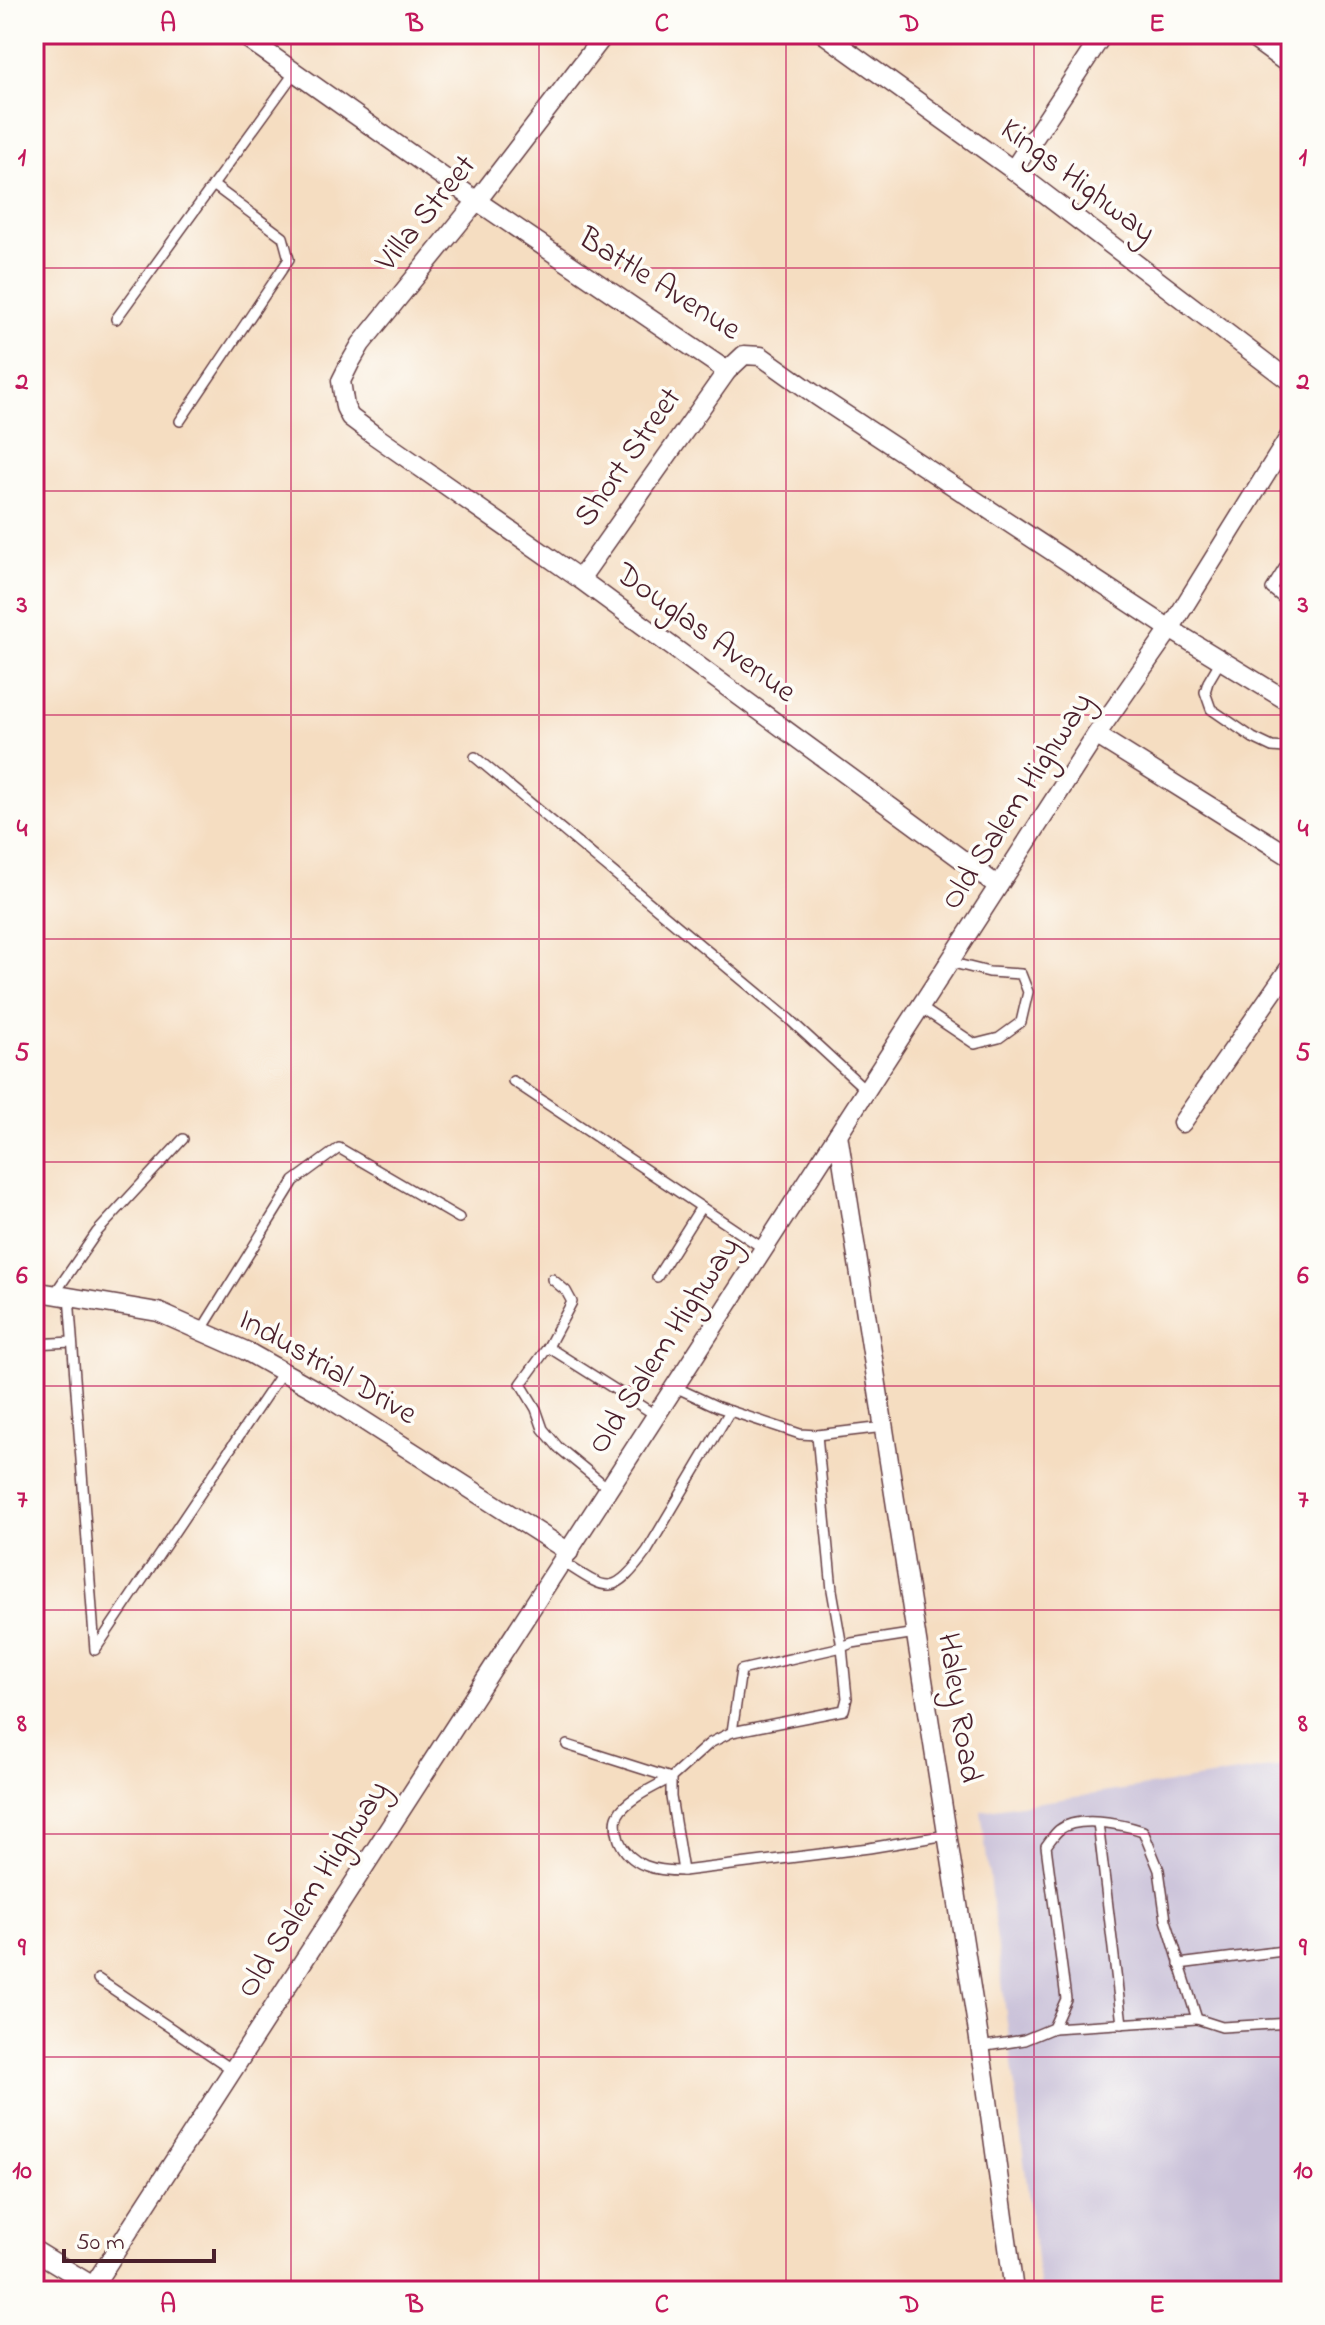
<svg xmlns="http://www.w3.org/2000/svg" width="1325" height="2325" font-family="'Indie Flower',sans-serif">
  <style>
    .industrial { fill: #c8bfd8 }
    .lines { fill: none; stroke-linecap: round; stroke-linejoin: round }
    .service-casing { stroke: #643c42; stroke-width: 12 }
    .minor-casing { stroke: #643c42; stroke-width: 21 }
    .service { stroke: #fff; stroke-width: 9 }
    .minor { stroke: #fff; stroke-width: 18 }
    .grid { fill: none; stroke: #c2185b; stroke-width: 2; stroke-opacity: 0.55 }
    .labels { text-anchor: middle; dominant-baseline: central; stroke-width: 7; stroke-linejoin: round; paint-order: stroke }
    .street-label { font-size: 32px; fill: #4a1f2b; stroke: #fdfcf7 }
    .neatline { fill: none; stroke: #c2185b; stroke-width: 3 }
    .grid-label { font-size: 26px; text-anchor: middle; font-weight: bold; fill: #c2185b }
  </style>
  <rect width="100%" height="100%" fill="#fdfcf7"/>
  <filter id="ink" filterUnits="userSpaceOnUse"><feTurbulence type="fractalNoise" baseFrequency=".0125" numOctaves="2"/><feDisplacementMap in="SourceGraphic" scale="16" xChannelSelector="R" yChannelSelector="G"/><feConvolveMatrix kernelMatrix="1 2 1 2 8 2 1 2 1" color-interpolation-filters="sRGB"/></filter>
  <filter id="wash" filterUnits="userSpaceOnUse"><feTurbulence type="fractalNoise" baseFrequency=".006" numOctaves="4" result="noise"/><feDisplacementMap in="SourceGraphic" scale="32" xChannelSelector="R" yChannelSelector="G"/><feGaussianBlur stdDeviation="1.8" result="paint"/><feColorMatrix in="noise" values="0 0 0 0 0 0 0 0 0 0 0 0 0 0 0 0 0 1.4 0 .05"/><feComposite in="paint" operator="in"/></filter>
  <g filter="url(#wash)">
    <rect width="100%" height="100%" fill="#f5ddc1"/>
    <!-- industrial -->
    <path class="industrial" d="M1291,1765v526h-251l-59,-480z"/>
  </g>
  <g filter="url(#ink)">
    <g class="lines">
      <!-- service casing -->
      <g class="service-casing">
        <g id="service">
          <path d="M116,319l179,-247"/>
          <path d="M180,421l109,-162 -6,-22 -70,-52"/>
          <path d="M1291,557l-20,32 20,16"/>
          <path d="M1221,660l-13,22 -3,10 6,17 42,29 19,9 13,1 6,-3"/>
          <path d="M475,757l314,262 77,71"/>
          <path d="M920,1007l55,37 24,-6 22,-16 7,-30 -7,-18 -32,-2 -40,-10"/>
          <path d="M513,1081l251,168"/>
          <path d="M657,1277l44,-70"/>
          <path d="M55,1293l42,-61 86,-93"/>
          <path d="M69,1296l26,354 187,-278"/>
          <path d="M201,1331l93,-150 45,-33 120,70"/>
          <path d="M34,1344l38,-2"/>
          <path d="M548,1347l24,-45 -6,-11 -14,-12"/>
          <path d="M675,1387l43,20 82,27 17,1 67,-8"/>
          <path d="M609,1489l-51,-42 -15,-18 -7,-20 -15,-25 27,-37 109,69"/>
          <path d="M563,1562c45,29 49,36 84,-11l83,-140"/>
          <path d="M916,1633l-64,10 -10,4 5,51 -3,12 -112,22 -22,11 -39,35v19l12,74 186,-23 78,-13"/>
          <path d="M732,1732l9,-62 101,-23 -10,-57 -15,-155"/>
          <path d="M567,1745l104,33"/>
          <path d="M671,1778c-15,8 -46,22 -53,37 -4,7 -1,18 1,25 11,27 38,31 64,31"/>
          <path d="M1098,1823l24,201"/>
          <path d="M1179,1964l112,-14"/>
          <path d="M98,1979l135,91"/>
          <path d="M1053,2028l144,-9"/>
          <path d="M980,2047l44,-7 29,-12 13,-29 -20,-153c4,-5 8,-12 13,-16 19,-15 63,-6 84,1l16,39 7,50 31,99 25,8 69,-4"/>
        </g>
      </g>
      <!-- minor casing -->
      <g class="minor-casing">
        <g id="minor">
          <path d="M241,34l236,167 250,170"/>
          <path d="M605,34l-128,167 -116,143 -11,19 -9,18 4,26 5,10 24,18 206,144 418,307"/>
          <path d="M824,34l189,136 278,212"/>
          <path d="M1247,34l44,32"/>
          <path d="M1013,170l90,-136"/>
          <path d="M580,579l147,-208 17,-16 17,1 56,40 353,233 121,74"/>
          <path d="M1096,735l195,122"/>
          <path d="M1182,1123l109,-157"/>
          <path d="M838,1134l146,937 30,220"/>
          <path d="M34,1291l124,21 88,39 73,41 250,160"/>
          <path d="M34,2250l59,36"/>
          <path d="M90,2291l1006,-1556 74,-106 121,-195"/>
        </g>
      </g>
      <!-- service -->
      <use href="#service" class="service"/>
      <!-- minor -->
      <use href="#minor" class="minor"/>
    </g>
  </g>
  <!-- grid -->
  <path class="grid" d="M291,34v2257M539,34v2257M786,34v2257M1034,34v2257M34,268h1257M34,491h1257M34,715h1257M34,939h1257M34,1162h1257M34,1386h1257M34,1610h1257M34,1834h1257M34,2057h1257"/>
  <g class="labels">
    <!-- street labels -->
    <g class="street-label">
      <text transform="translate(1077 182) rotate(37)">Kings Highway</text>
      <text transform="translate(427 214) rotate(-51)">Villa Street</text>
      <text transform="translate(659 285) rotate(32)">Battle Avenue</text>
      <text transform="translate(629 458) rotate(-55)">Short Street</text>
      <text transform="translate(705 634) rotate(36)">Douglas Avenue</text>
      <text transform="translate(1018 802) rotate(-57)">Old Salem Highway</text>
      <text transform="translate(665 1346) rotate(-57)">Old Salem Highway</text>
      <text transform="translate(327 1368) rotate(30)">Industrial Drive</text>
      <text transform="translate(958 1708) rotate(81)">Haley Road</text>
      <text transform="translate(314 1890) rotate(-57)">Old Salem Highway</text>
    </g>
  </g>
  <!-- margin -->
  <rect width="1325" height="2325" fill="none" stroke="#fdfcf7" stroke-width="88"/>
  <!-- scale -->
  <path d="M64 2249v12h150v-12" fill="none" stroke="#4a1f2b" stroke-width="4"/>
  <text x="76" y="2249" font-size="24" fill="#4a1f2b" stroke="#fdfcf7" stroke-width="6" paint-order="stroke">50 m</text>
  <rect x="44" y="44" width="1237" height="2237" class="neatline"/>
  <g class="grid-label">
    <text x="168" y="31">A</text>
    <text x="415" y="31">B</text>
    <text x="662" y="31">C</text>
    <text x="910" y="31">D</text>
    <text x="1157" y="31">E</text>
    <text x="22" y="165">1</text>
    <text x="1303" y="165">1</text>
    <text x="22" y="389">2</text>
    <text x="1303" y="389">2</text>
    <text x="22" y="612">3</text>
    <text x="1303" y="612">3</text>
    <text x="22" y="836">4</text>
    <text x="1303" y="836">4</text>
    <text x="22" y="1060">5</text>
    <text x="1303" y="1060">5</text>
    <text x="22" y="1283">6</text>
    <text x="1303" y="1283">6</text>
    <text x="22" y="1507">7</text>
    <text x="1303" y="1507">7</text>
    <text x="22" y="1731">8</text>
    <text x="1303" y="1731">8</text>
    <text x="22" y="1955">9</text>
    <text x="1303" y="1955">9</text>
    <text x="22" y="2178">10</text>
    <text x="1303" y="2178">10</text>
    <text x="168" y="2312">A</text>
    <text x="415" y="2312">B</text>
    <text x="662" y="2312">C</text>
    <text x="910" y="2312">D</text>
    <text x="1157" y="2312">E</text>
  </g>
</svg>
